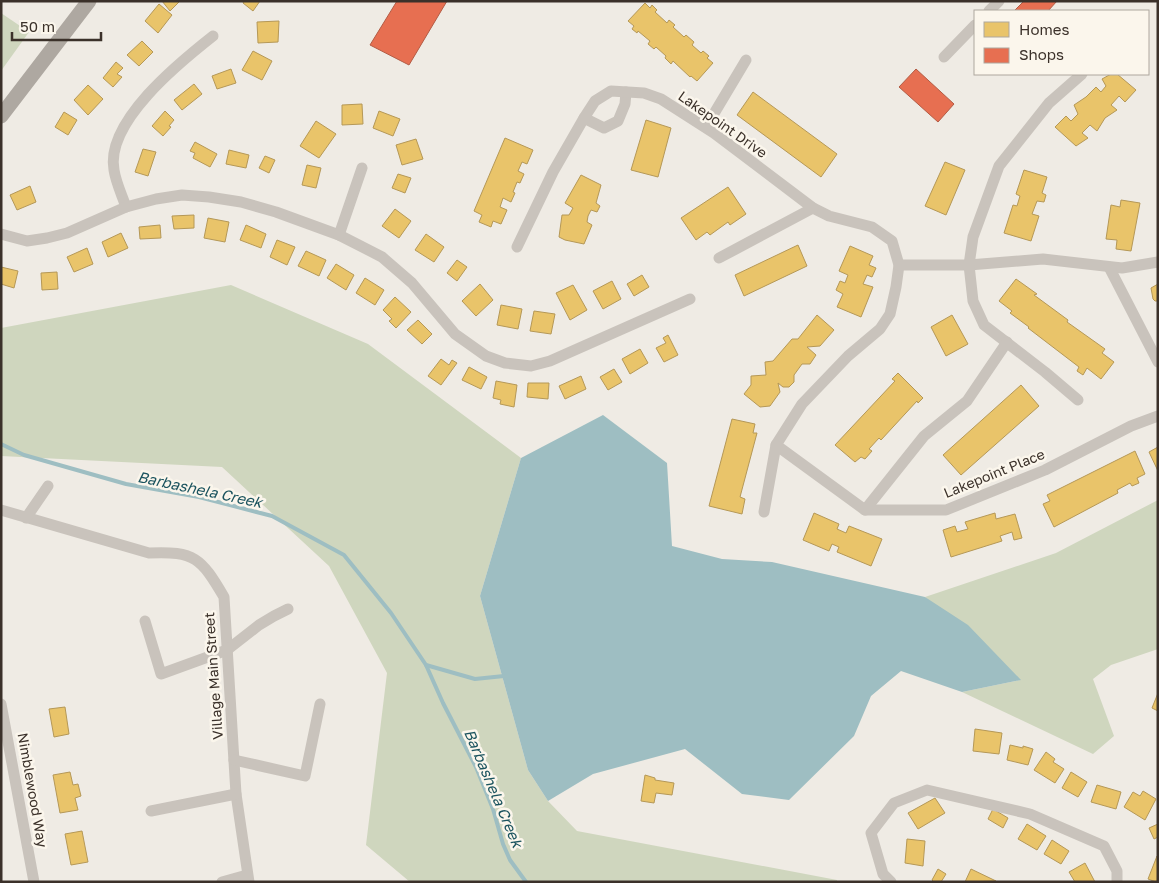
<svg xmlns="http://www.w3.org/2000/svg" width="1159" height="883" font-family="'Golos Text',sans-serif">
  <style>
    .green { fill: #cfd6be }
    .water { fill: #9ebec2 }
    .homes { fill: #e9c46a; stroke: #b59857 }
    .shops { fill: #e76f51; stroke: #b35c45 }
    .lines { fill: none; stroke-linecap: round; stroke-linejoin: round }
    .stream { stroke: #9ebec2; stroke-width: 4 }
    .minor { stroke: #c9c3bc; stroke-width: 11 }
    .major { stroke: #aea8a1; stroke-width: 15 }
    .labels { text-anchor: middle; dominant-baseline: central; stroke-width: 5; stroke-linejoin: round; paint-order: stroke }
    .street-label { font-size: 14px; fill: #3b312a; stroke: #fbf6ec }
    .water-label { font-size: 15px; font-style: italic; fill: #1c545f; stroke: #fbf6ec }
  </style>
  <rect width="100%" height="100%" fill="#efebe4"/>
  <!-- green -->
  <g class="green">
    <path d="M1,13l28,19 -28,39z"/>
    <path d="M231,285l137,59 153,114 -41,138 48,174 20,31 29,30 260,49v2h-427l-44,-37 21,-172 -58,-107 -107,-99 -221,-11v-128z"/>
    <path d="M1158,500v149l-47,16 -18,14 21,57 -21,18 -131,-62 58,-12 -95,-83 131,-44z"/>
  </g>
  <!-- water -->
  <path class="water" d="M603,415l64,48 5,83 50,13 50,3 153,35 43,28 53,55 -59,12 -61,-21 -30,25 -17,40 -65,64 -47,-6 -57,-45 -92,25 -45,27 -20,-31 -48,-174 41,-138z"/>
  <!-- homes -->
  <g class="homes">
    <path d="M162,1h18l-10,10z"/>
    <path d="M244,1h16l-7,10 -10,-8z"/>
    <path d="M645,3l5,5 2,-3 5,5 -2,2 12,11 2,-3 6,5 -2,2 11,10 2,-2 8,7 -2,3 9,8 2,-2 6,5 -2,2 6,5 -16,18 -6,-5 -1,1 -17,-16 -2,3 -6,-6 1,-2 -10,-9 -2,2 -6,-5 2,-3 -12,-10 -1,2 -5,-4 2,-3 -6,-5z"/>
    <path d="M159,4l13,11 -14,18 -13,-12z"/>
    <path d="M279,21l-1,21 -20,1 -1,-21z"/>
    <path d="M142,41l11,11 -14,14 -12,-11z"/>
    <path d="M253,51l19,10 -10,19 -20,-10z"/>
    <path d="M116,62l7,6 -6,6 5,3 -9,10 -10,-9z"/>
    <path d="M231,69l5,14 -19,6 -5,-13z"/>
    <path d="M1111,74h6l19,16 -11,12 -6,-6 -8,9 6,5 -12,8 -8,13 -7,-6 -8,8 6,5 -12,8 -21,-19 11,-11 5,5 7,-7 -4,-9 12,-8 10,-10 5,5 5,-6 -4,-7z"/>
    <path d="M194,84l8,10 -20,16 -8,-10z"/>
    <path d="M88,85l15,14 -15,16 -14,-15z"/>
    <path d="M753,92l84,62 -16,23 -84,-62z"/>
    <path d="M362,104l1,20 -21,1v-20z"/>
    <path d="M165,111l9,9 -5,6 2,1 -8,9 -11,-10z"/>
    <path d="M379,111l21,8 -7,17 -20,-8z"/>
    <path d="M64,112l13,8 -9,15 -13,-8z"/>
    <path d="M646,120l25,8 -13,49 -27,-7z"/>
    <path d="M316,121l20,13 -17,24 -19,-12z"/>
    <path d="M505,138l28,12 -6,14 -5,-2 -4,9 6,3 -4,9 -3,-1 -4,10 2,1 -4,9 -8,-4 -3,9 7,3 -6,14 -8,-3 -2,6 -12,-5 3,-7 -8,-4z"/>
    <path d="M416,139l7,20 -21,6 -6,-20z"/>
    <path d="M195,142l22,12 -7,13 -17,-9 2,-5 -5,-2z"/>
    <path d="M143,149l13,3 -8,24 -13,-4z"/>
    <path d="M229,150l20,5 -3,13 -20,-4z"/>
    <path d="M265,156l10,4 -6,13 -10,-5z"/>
    <path d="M945,162l20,8 -19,45 -21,-9z"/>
    <path d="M307,165l14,3 -5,20 -14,-3z"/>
    <path d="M1024,170l23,7 -5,16 4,2 -2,7 -7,-1 -5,13 7,2 -8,25 -27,-8 9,-28 4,1 3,-10 -4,-2z"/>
    <path d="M398,174l13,4 -6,15 -13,-5z"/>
    <path d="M581,175l20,10 -5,18 4,3 -3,6 -6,-2 -3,6 -1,6 5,3 -8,19 -19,-4 -6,-3 3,-22h7l4,-7 -8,-5z"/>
    <path d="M30,186l6,16 -19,8 -7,-15z"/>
    <path d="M728,187l18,27 -16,11 -2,-3 -18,13 -3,-3 -11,8 -15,-22z"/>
    <path d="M1121,200l19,3 -9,48 -15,-2 1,-9 -11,-1 5,-34 9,2z"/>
    <path d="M395,209l16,12 -12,17 -17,-12z"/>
    <path d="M194,215v13l-20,1 -2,-13z"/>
    <path d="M208,218l21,4 -4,20 -21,-4z"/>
    <path d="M160,225l1,13 -21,1 -1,-12z"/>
    <path d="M246,225l20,9 -5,14 -21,-8z"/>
    <path d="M121,233l7,15 -20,9 -6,-15z"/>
    <path d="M426,234l18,13 -10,15 -19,-12z"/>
    <path d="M277,240l18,7 -8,18 -17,-8z"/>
    <path d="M798,245l9,21 -63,30 -9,-21z"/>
    <path d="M850,246l23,10 -4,9 7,3 -4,9 -5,-2 -4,9 10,3 -12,30 -24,-10 6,-13 -7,-4 4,-9 5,2 3,-8 -9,-4z"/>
    <path d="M87,248l6,16 -19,8 -7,-15z"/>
    <path d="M306,251l20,9 -7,16 -21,-10z"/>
    <path d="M457,260l10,7 -10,14 -10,-8z"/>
    <path d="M336,264l18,11 -8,15 -19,-12z"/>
    <path d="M1,267l17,4 -4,17 -13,-4z"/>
    <path d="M57,272l1,17 -16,1 -1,-17z"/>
    <path d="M642,275l7,12 -15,9 -7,-12z"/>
    <path d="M365,278l19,12 -9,15 -19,-12z"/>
    <path d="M1016,279l21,15 -3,1 34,25 -1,2 38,27 -3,4 12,9 -13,17 -14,-11 -4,7 -6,-4 2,-4 -51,-39 1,-1 -19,-14 2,-2 -13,-10z"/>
    <path d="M612,281l9,18 -18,10 -10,-18z"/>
    <path d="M480,284l13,16 -17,16 -14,-15z"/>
    <path d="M1158,284v17h-3l-2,-2 -2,-11z"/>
    <path d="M573,285l14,25 -17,10 -14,-27z"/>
    <path d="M395,297l16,15 -15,16 -7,-7 3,-2 -9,-9z"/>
    <path d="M501,305l21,4 -4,20 -21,-4z"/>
    <path d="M534,311l21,3 -4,20 -21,-3z"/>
    <path d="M817,315l17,15 -14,16 -13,1 9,8 -6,9h-8l-8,11v7l-5,5h-6l-5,-4 2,9 -10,14 -10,1 -16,-13 7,-9v-9l15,-1 -1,-13 8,-1 19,-22h6z"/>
    <path d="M952,315l16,29 -22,12 -15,-29z"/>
    <path d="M418,320l14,14 -10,10 -15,-14z"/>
    <path d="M668,335l10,20 -14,7 -8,-14 10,-5 -3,-5z"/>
    <path d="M640,349l8,14 -18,11 -8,-15z"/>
    <path d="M441,359l8,6 3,-5 5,3 -16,22 -13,-9z"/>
    <path d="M469,367l18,10 -6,12 -19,-9z"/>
    <path d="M614,369l8,13 -14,8 -8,-13z"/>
    <path d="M898,373l25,25 -5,5 -1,-2 -36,39 -2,-2 -10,11 3,2 -7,8 -4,-2 -6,5 -20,-17 60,-64 -3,-2z"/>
    <path d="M581,376l5,13 -21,10 -6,-13z"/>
    <path d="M496,381l21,4 -3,22 -14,-3 1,-4 -8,-2z"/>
    <path d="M528,383h21l-1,16 -21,-2z"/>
    <path d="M1021,385l18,21 -78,69 -18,-20z"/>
    <path d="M732,419l23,5 -2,9h4l-17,64 5,2 -3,15 -33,-8z"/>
    <path d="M1158,447v24l-9,-19z"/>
    <path d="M1135,451l10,23 -8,4 2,5 -7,3 -2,-3 -13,7 1,3 -64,34 -11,-23 7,-3 -3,-6z"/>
    <path d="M814,513l25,11 -2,5 9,4 3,-7 33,13 -11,27 -34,-14 2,-5 -7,-3 -3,7 -26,-11z"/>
    <path d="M995,513l1,6 19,-5 7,24 -8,2 -2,-8 -12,4 2,5 -51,16 -8,-27 12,-4 2,6 11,-3 -3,-7z"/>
    <path d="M1158,693v18l-6,-3z"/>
    <path d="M65,707l4,27 -15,3 -5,-28z"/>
    <path d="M975,729l27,4 -3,21 -26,-3z"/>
    <path d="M1010,745l13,3v-2l10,3 -5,16 -21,-5z"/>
    <path d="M1046,752l9,7 -2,3 11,7 -9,14 -21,-13z"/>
    <path d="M70,772l3,13 5,-1 3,12 -6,2 3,12 -18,3 -7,-38z"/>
    <path d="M1071,772l16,10 -9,15 -16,-9z"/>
    <path d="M645,775l10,3v2l19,3 -2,12 -16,-2 -2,10 -13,-2z"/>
    <path d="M1097,785l24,7 -5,17 -25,-7z"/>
    <path d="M1143,791l13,8 -11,21 -21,-13 9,-15 7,4z"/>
    <path d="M935,798l10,15 -27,16 -10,-16z"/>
    <path d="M993,809l15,9 -5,10 -15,-9z"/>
    <path d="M1027,824l19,12 -9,14 -19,-11z"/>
    <path d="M1158,824v13l-4,2 -5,-11z"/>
    <path d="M82,831l6,31 -17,3 -6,-31z"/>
    <path d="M907,839l18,2 -2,25 -18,-3z"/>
    <path d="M1052,840l17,11 -8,13 -17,-10z"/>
    <path d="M1157,856l1,26h-2l-8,-3z"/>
    <path d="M1085,863l10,19h-20l-6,-10z"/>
    <path d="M938,869l8,5 -5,8h-7l-2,-2z"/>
    <path d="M971,869l25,12 -31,1z"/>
  </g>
  <!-- shops -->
  <g class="shops">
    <path d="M397,1h50l-38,64 -39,-20z"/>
    <path d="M1024,1h33l-9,10h-34z"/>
    <path d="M916,69l38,35 -16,18 -39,-35z"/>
  </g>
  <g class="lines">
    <!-- stream -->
    <g class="stream">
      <path d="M1,444l23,11 102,29 73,13 73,19 72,39 47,58 35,52 17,38 33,64 17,42 10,35 7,16 16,22"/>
      <path d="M426,665l49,14 29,-3"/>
    </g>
    <!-- minor -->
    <g class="minor">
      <path d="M989,11l10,-10"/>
      <path d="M944,57l31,-32"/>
      <path d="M584,118l20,10 14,-7 7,-17 1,-12"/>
      <path d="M706,127l40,-67"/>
      <path d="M126,207c-4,-12 -10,-24 -12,-37 -9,-48 66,-108 99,-134"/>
      <path d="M1,234l26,7 20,-3 20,-5 59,-26 30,-8 26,-4 27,2 32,5 35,10 63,23 43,22 30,26 43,51 31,22 19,7 26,3 19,-5 140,-62"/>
      <path d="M339,235l23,-67"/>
      <path d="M517,247l36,-75 31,-54 11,-17 16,-10 33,2 17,6 53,34 99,75 16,8 43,11 20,14 7,24 -3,22 -6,27 -10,15 -32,27 -46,48 -26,41 89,65h81l99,-40 86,-44 27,-10"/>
      <path d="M719,258l94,-50"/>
      <path d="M899,265h70l74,-6 79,9 36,-6"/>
      <path d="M1109,267l49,95"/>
      <path d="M1078,400l-33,-28 -61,-47 -11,-24 -4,-36 4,-28 26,-71 50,-63 33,-29"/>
      <path d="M1,510l148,43c46,-2 52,5 75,44l12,197 13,88"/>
      <path d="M865,510l59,-74 43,-35 40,-59"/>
      <path d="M764,512l12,-67"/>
      <path d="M26,518l22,-32"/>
      <path d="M145,621l16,53 66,-24 32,-25 15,-9 14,-7"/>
      <path d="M1,704l33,178"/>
      <path d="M234,760l71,16 15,-72"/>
      <path d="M151,811l85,-17"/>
      <path d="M222,882l25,-7"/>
      <path d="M891,882l-8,-8 -12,-41 23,-30 33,-13 103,24 74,32 13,25v11"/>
    </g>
    <!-- major -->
    <path class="major" d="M1,116l88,-115"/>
  </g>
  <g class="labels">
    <!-- street labels -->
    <g class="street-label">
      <text transform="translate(723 124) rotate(35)">Lakepoint Drive</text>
      <text transform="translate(994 473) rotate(-22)">Lakepoint Place</text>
      <text transform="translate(213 676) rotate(-94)">Village Main Street</text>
      <text transform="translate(33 790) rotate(80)">Nimblewood Way</text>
    </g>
    <!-- water labels -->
    <g class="water-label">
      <text transform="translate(200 489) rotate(12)">Barbashela Creek</text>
      <text transform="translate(494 788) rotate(67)">Barbashela Creek</text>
    </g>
  </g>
  <!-- border -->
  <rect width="1159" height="883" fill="none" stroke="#3b312a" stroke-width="5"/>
  <!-- legend -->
  <rect x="974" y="10" width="175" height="65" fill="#fbf6ec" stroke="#aea79e"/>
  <rect x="984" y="22" width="25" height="15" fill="#e9c46a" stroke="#aea79e"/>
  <text x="1019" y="35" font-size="15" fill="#3b312a">Homes</text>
  <rect x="984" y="48" width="25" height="15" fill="#e76f51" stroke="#aea79e"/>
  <text x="1019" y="60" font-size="15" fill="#3b312a">Shops</text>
  <!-- scale -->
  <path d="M12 32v8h89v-8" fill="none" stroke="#3b312a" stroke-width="2.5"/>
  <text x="20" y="32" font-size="15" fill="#3b312a" stroke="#fbf6ec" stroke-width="4" paint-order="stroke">50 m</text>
</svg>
